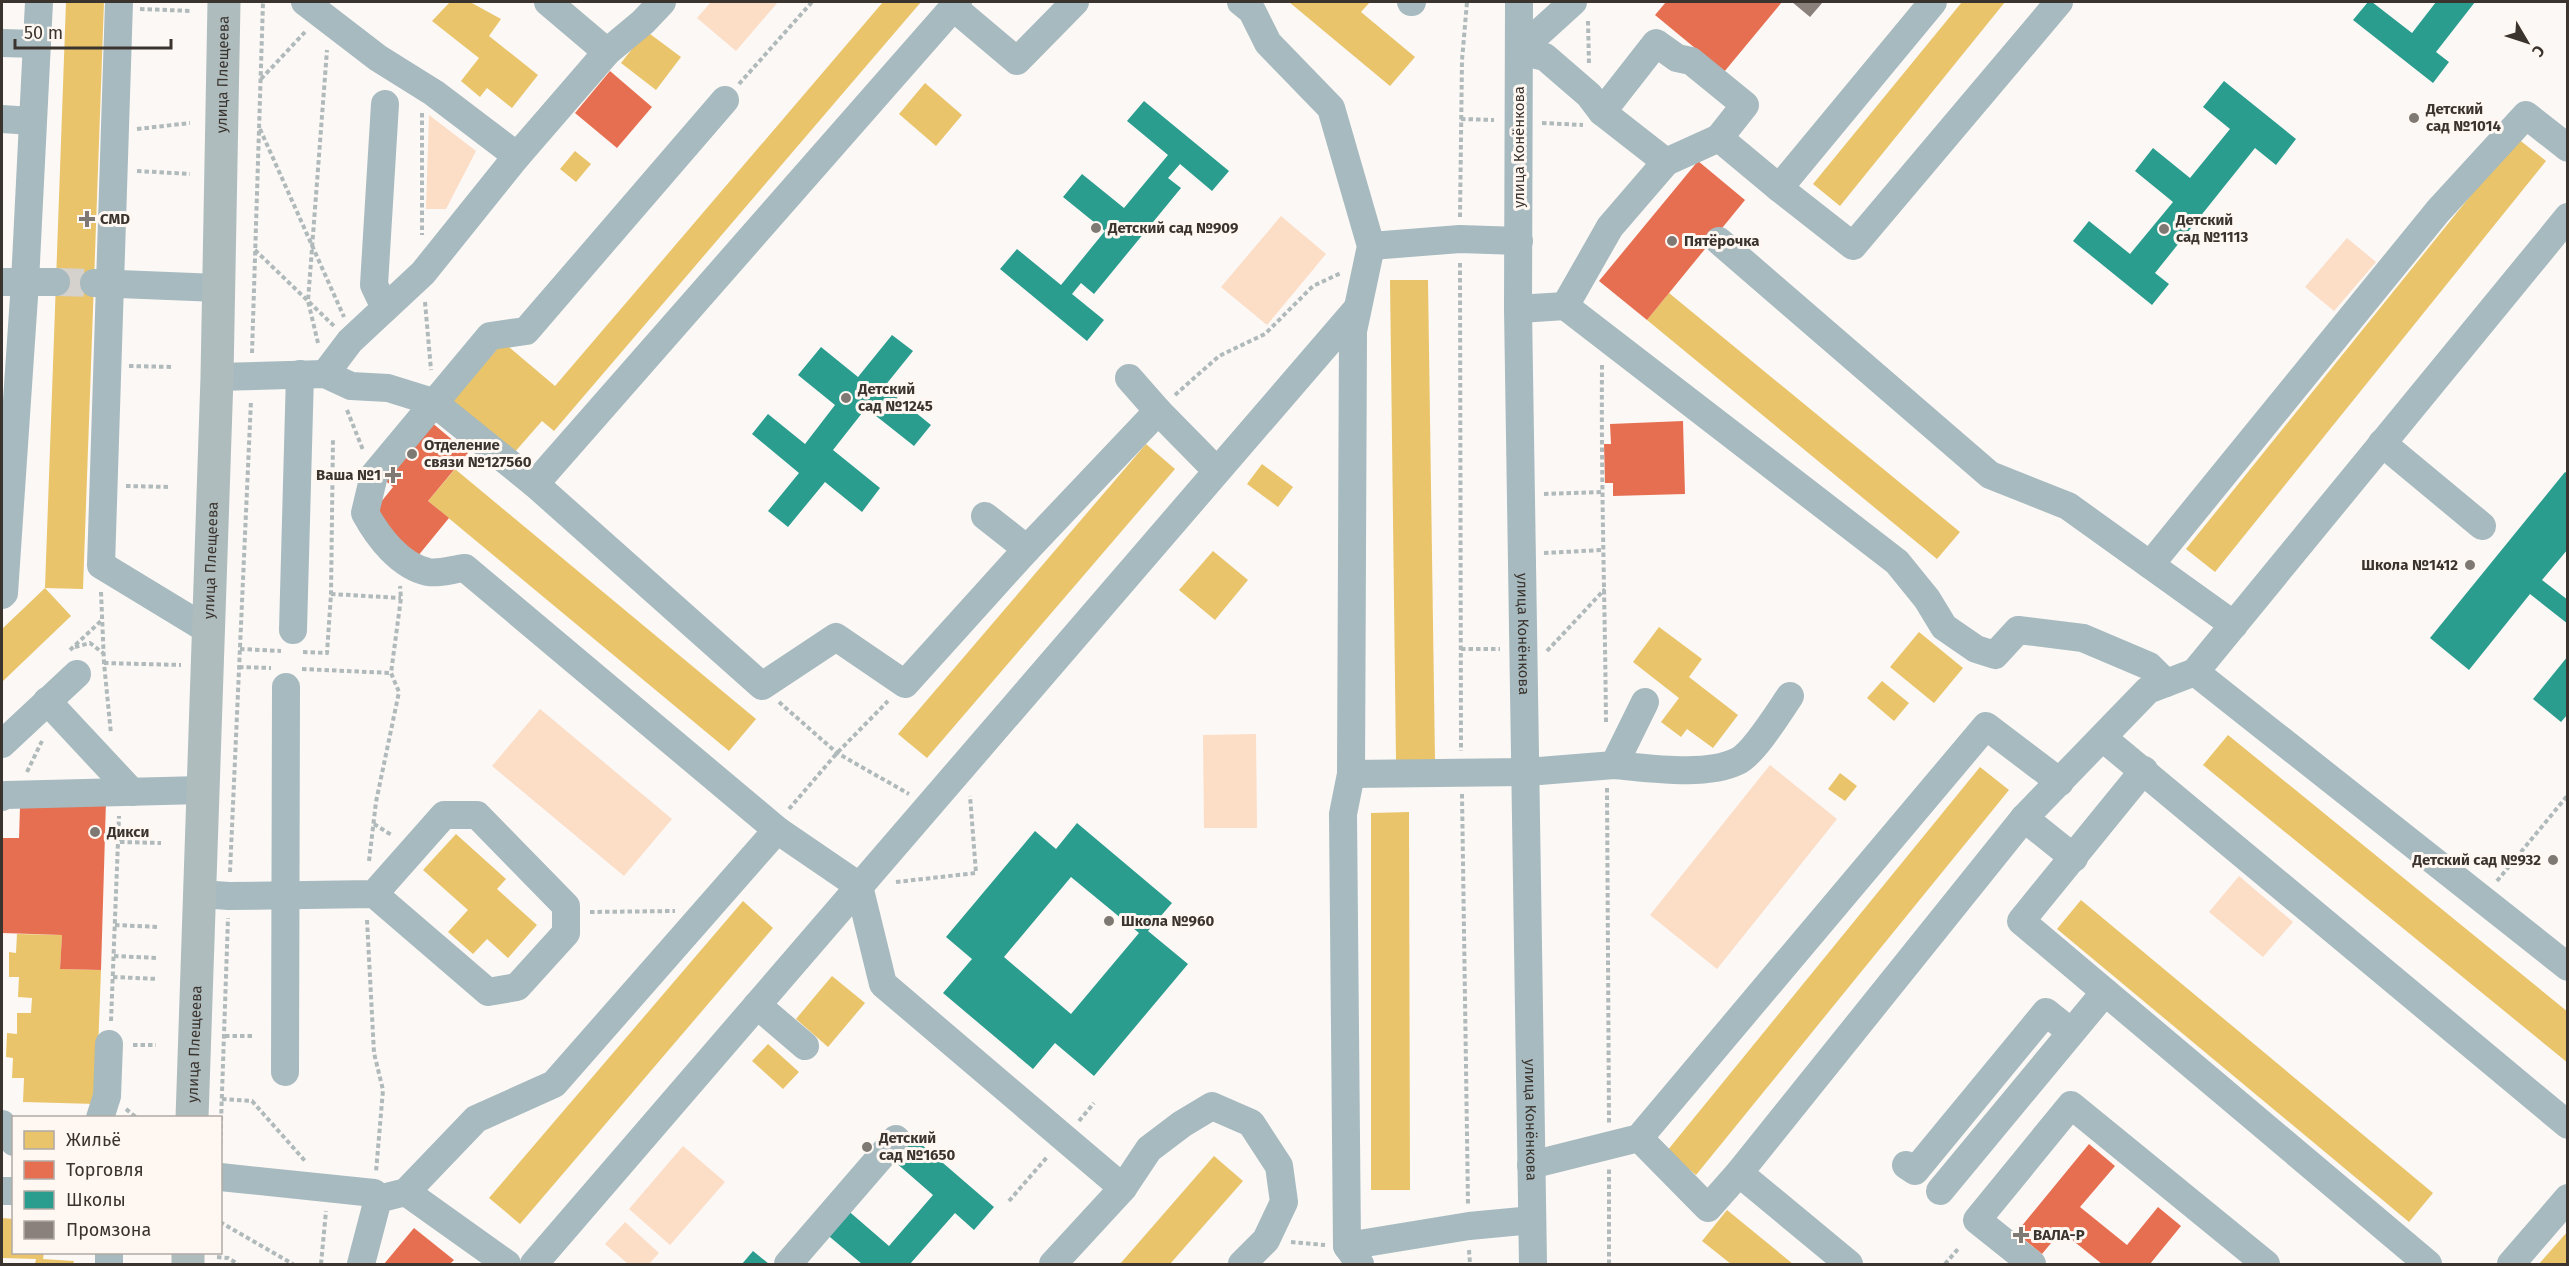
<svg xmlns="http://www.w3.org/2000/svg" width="2569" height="1266" font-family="'Fira Sans',sans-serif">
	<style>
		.green { fill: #fcddc6 }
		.homes { fill: #e9c46a }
		.shops { fill: #e76f51 }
		.schools { fill: #2a9d8f; fill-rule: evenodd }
		.industry { fill: #8a817c }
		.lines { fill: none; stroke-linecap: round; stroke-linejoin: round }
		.minor-tunnel { stroke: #d5d1cd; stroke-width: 28; stroke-dasharray: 28 14; stroke-linecap: butt }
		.path { stroke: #b0babb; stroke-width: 4; stroke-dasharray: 4.5 3; stroke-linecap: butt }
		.minor { stroke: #a6babf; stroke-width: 28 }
		.major { stroke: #aebcbe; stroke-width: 33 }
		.poi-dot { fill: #7f7974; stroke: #fff7f2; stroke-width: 2 }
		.labels { text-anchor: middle; stroke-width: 6; stroke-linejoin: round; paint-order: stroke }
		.street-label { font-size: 15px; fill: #3b342e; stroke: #fff7f2 }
		.poi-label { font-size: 15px; font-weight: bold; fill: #3b342e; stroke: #fff7f2; text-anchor: start }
	</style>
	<rect width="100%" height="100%" fill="#fcf8f5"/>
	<g class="green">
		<polygon points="711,2 778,2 736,51 697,18"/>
		<polygon points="429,115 476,151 446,209 426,209"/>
		<polygon points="1281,216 1326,254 1267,325 1221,287"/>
		<polygon points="2347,238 2376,262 2334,311 2305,287"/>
		<polygon points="540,709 672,819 624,876 492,766"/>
		<polygon points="1256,734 1257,828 1204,828 1203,735"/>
		<polygon points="1770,765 1837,819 1717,969 1650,915"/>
		<polygon points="2239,876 2293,922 2263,957 2209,912"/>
		<polygon points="683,1146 725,1182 670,1245 629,1209"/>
		<polygon points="625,1222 659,1253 649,1264 628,1264 605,1244"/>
	</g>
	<g class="homes">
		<polygon points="66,2 104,2 83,589 45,588 71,616 2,682 2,629 45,588"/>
		<polygon points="450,2 470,2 501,19 489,36 538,75 512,108 487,88 480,97 461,81 479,58 432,21"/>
		<polygon points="883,2 921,2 554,431 542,421 513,454 452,402 503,342 555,386"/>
		<polygon points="1289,2 1370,2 1361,12 1415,57 1390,86"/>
		<polygon points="1962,2 2005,2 1840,206 1813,184"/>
		<polygon points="646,31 681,57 656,90 621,63"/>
		<polygon points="925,83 962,115 936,146 899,114"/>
		<polygon points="2517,138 2546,161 2215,572 2186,549"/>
		<polygon points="575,151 591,164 576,182 560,169"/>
		<polygon points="1390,280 1428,280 1435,760 1396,760"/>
		<polygon points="1669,293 1960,532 1937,559 1647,320"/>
		<polygon points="1146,444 1175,469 927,758 898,734"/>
		<polygon points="1262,464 1293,487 1278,507 1247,484"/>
		<polygon points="455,469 756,719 729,751 428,501"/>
		<polygon points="1213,551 1248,580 1215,620 1179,590"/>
		<polygon points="1659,627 1702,659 1689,677 1738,715 1713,748 1687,729 1681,737 1661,722 1679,698 1633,662"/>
		<polygon points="1919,632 1963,668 1934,703 1890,667"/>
		<polygon points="1882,681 1909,703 1894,721 1867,698"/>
		<polygon points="2228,735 2568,1012 2568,1063 2203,765"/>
		<polygon points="1980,767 2009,790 1696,1175 1667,1151"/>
		<polygon points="1840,773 1857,786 1845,801 1828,789"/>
		<polygon points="1409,812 1410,1190 1371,1190 1371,813"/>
		<polygon points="456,834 506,879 497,889 537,925 508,958 487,939 473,954 448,932 468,910 423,870"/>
		<polygon points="2081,900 2433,1193 2409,1222 2057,929"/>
		<polygon points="743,901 773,928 520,1224 489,1198"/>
		<polygon points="17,934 62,935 60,969 101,970 96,1104 23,1102 24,1078 12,1078 13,1058 6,1057 7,1033 17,1034 17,1013 31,1013 32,998 18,997 19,977 9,977 9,952 16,953"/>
		<polygon points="832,976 865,1003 828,1047 796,1019"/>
		<polygon points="768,1044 799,1072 783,1089 752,1061"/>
		<polygon points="1214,1156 1243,1181 1170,1264 1120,1264"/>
		<polygon points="1727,1210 1793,1264 1731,1264 1702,1241"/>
		<polygon points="2,1218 14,1219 14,1252 44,1252 43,1259 74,1261 73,1264 35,1264 36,1259 2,1258"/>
		<polygon points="2568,1231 2568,1264 2539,1264"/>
	</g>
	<g class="shops">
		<polygon points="1666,2 1782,2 1724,72 1655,15"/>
		<polygon points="610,71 652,107 617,148 575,113"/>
		<polygon points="1698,161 1745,200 1647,320 1599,281"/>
		<polygon points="424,416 468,453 428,501 449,518 413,562 365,522 393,487 376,473"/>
		<polygon points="1683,421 1685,494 1613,496 1613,483 1605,483 1604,444 1611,444 1610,424"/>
		<polygon points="106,801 101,970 60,969 62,935 2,933 2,838 19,838 20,807"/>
		<polygon points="2089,1144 2115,1166 2080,1207 2127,1245 2158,1207 2181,1226 2150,1264 2102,1264 2061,1231 2042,1254 2016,1233"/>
		<polygon points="414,1228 454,1260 450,1264 384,1264"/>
	</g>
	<g class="schools">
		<polygon points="2368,2 2372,2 2412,33 2436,2 2475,2 2436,52 2449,62 2433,83 2353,20"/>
		<polygon points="2224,81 2296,139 2276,165 2255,148 2155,273 2169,284 2152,305 2073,241 2089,221 2130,254 2173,202 2135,171 2153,148 2190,178 2230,129 2203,107"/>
		<polygon points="1144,101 1229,171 1212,191 1180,164 1168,178 1181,188 1094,294 1081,283 1072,294 1104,320 1087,341 1000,269 1017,249 1061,285 1105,231 1063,197 1082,174 1124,208 1168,155 1127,121"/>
		<polygon points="892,335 913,351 884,387 931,425 914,446 866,408 833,450 880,488 862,512 825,482 788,527 768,511 799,473 752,434 768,414 805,444 835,405 798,375 821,347 858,377"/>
		<polygon points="2565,472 2568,474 2568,549 2542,580 2568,600 2568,624 2530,594 2469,670 2430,638"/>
		<polygon points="2568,656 2568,714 2561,722 2533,699"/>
		<path d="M1077,823L1172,903L1148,931L1188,964L1094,1076L1055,1043L1033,1069L943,993L972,959L946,937L1035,831L1056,849ZM1071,877L1139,933L1071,1014L1004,957Z"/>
		<polygon points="907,1132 994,1207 974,1230 955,1213 910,1264 862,1264 824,1232 845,1208 889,1246 933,1195 887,1155"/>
		<polygon points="753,1251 769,1264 742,1264"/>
	</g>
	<polygon class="industry" points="1792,2 1823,2 1810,17"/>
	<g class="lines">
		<polyline class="minor-tunnel" points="56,282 94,283"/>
		<g class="path">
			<polyline points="140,9 192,11"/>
			<polyline points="1588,21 1589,64"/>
			<polyline points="261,79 305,32"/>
			<polyline points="739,84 812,2"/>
			<polyline points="422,113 422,235"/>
			<polyline points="1461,119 1494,120"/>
			<polyline points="1542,123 1583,125"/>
			<polyline points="137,129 190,123"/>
			<polyline points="260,129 344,317"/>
			<polyline points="137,171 190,174"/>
			<polyline points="1460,217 1462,60 1467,2"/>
			<polyline points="255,250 334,326"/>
			<polyline points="1460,263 1461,751"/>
			<polyline points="425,302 431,370"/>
			<polyline points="318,343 308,301 327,50"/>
			<polyline points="252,353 263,2"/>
			<path d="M1602,365C1601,485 1605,604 1606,724"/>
			<polyline points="129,366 173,367"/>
			<polyline points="1175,395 1219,356 1265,334 1313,286 1341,273"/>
			<polyline points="347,410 363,450"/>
			<polyline points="126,486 170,487"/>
			<polyline points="1544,494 1601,492"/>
			<polyline points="1544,553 1603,550"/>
			<polyline points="101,592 104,663 111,734"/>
			<polyline points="331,594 401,598"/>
			<polyline points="75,647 90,643 103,653"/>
			<polyline points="240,649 281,651"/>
			<polyline points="1461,649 1500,649"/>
			<polyline points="70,650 102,620"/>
			<polyline points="1547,651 1605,589"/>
			<polyline points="303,652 327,653 331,594 333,438"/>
			<polyline points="104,663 181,665"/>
			<polyline points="239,667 271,668"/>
			<polyline points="302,669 391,673"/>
			<polyline points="779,702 837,753 909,794"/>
			<polyline points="27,772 42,741"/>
			<polyline points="1607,788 1609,1123"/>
			<polyline points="1462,794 1468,1204"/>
			<polyline points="789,809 837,753 888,701"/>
			<polyline points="374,824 393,836"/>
			<polyline points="120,842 161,843"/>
			<polyline points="369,861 376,802 399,692 391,673 401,598 400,586"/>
			<polyline points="230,872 251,400"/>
			<polyline points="2497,881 2568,795"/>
			<polyline points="896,882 976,873 970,796"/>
			<polyline points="590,912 675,911"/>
			<polyline points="367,920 374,1053 383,1090 376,1172"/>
			<polyline points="115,925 159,927"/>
			<polyline points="114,956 158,958"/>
			<polyline points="113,977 158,979"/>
			<polyline points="111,1021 119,816"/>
			<polyline points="225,1036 254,1036"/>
			<polyline points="133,1045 156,1045"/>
			<polyline points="222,1099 252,1101 305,1161"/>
			<polyline points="126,1109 137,1118"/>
			<polyline points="1079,1121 1094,1103"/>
			<polyline points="220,1151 228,918"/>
			<polyline points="1009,1201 1048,1156"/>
			<polyline points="220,1222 293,1264"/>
			<polyline points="1291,1242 1325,1245"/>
			<polyline points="1469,1250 1470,1264"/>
			<polyline points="217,1257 228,1258 238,1264"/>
			<polyline points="321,1264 326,1211"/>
			<polyline points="1609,1264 1609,1169"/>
			<polyline points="1945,1264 1958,1249"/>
		</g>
		<g class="minor">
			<polyline points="119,2 101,565 208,630"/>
			<polyline points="305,2 378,58 434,93 517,156"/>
			<polyline points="548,2 607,52"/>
			<polyline points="1241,2 1252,11 1268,43 1331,108 1371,246 1353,331 1351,774 1343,814 1347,1246 1360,1264"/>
			<polyline points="1411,2 1412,2"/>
			<path id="s1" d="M1519,2L1518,309L1533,1264"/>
			<polyline points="1573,2 1519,51 1545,57 1589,95 1602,112 1666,162"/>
			<polyline points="1933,2 1779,188 1853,246 2059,2"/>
			<polyline points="953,7 1017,61 1075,2"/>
			<polyline points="2,43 37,44"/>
			<path d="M725,100L526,331L490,336L374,475L365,513C378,537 400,566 428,572C439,574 454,569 465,568L777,830L859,886L883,984L1123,1188"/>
			<polyline points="385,104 374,285 385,308"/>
			<polyline points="1602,112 1656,43 1677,58 1691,61 1745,105 1719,138"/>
			<polyline points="2,119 32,121"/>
			<polyline points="1719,241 1990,475 2068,506 2234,625"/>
			<polyline points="1371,246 1460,239 1519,241"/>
			<polyline points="2,282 25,282 39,2"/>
			<polyline points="94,283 218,288"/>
			<polyline points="1565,306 1897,562 1927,599 1944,627 1976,649 1995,655 2018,630 2083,638 2149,666 2166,683"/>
			<polyline points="1518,309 1565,306 1610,227 1666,162 1719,138 1779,188"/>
			<polyline points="325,374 350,341 423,273 517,156 607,52 643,22 662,2"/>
			<polyline points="217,377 325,374 351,386 388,388 433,402 535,484 762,686 836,637 905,684 1027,549 1158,411 1216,470"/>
			<polyline points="1129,378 1158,411"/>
			<polyline points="2382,443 2482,526"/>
			<polyline points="535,484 958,2"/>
			<polyline points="985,516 1027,549"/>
			<polyline points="2150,565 2438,211 2526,115 2568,148"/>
			<polyline points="2,595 4,593 25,282 56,282"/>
			<polyline points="293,630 300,374"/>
			<polyline points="2195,672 2568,967"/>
			<polyline points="47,701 132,792"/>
			<polyline points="2103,738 2568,1125"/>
			<polyline points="2,744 77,674"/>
			<path d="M1614,765C1649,768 1706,777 1738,761C1754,753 1779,712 1790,696"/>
			<polyline points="2144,770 2021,921 2428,1264"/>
			<polyline points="1351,774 1527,772 1614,765 1645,702"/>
			<polyline points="2,797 6,795 202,790"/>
			<polyline points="2024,818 2074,858"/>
			<polyline points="200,894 229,896 374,894 488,992 517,987 566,933 566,906 477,815 444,815 374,894"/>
			<polyline points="757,1005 805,1046"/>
			<polyline points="285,1072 286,687"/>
			<polyline points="100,1118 107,1096 109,1044"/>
			<polyline points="2,1124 14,1142"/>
			<polyline points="1639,1138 1708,1208 1739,1173"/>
			<polyline points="1531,1165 1639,1138 1986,726 2060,782"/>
			<polyline points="1906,1165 1915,1171 2046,1012 2071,1032"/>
			<polyline points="220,1177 374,1193 378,1199 406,1192 476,1119 554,1084 777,830"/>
			<polyline points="2,1191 14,1191"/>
			<polyline points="1940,1191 2105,992"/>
			<polyline points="406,1192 507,1264"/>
			<polyline points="1347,1246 1469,1226 1532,1220"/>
			<polyline points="109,1264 109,1252"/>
			<polyline points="361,1264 378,1199"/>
			<polyline points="534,1264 1357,309"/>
			<polyline points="788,1264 896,1139"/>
			<polyline points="1053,1264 1123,1188 1149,1149 1182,1124 1212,1106 1251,1123 1279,1166 1284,1202 1266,1240 1242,1264"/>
			<polyline points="1849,1264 1739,1173 2024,818 2148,690 2195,672 2568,217"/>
			<polyline points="2032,1264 1977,1220 2071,1105 2266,1264"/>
			<polyline points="2511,1264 2568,1198"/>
		</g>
		<g class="major">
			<path id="s2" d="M192,1118L217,377L224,2"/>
			<polyline points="188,1264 188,1252"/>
		</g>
	</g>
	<g class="poi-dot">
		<circle cx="2414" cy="118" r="6"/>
		<path d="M84 210h6v6h6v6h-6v6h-6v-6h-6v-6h6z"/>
		<circle cx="1096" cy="228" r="6"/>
		<circle cx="2164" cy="229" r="6"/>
		<circle cx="1672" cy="241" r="6"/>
		<circle cx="846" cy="398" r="6"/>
		<circle cx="412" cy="454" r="6"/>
		<path d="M390 466h6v6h6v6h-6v6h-6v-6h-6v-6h6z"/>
		<circle cx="2470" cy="565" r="6"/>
		<circle cx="95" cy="832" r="6"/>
		<circle cx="2553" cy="860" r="6"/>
		<circle cx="1109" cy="921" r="6"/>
		<circle cx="867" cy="1147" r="6"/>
		<path d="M2018 1226h6v6h6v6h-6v6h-6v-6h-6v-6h6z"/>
	</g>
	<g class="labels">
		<g class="street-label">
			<text dy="5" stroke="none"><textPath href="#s2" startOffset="1044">улица Плещеева</textPath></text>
			<text transform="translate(1519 147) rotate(-90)" y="5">улица Конёнкова</text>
			<text dy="5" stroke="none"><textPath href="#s2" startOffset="558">улица Плещеева</textPath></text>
			<text dy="5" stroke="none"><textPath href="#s1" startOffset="632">улица Конёнкова</textPath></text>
			<text dy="5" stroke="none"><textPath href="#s2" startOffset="74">улица Плещеева</textPath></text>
			<text dy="5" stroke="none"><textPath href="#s1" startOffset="1118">улица Конёнкова</textPath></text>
		</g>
		<g class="poi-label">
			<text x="2426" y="114">Детский<tspan x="2426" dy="17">сад №1014</tspan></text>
			<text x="100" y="224">CMD</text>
			<text x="2176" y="225">Детский<tspan x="2176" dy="17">сад №1113</tspan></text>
			<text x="1108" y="233">Детский сад №909</text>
			<text x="1684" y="246">Пятёрочка</text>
			<text x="858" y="394">Детский<tspan x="858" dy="17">сад №1245</tspan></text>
			<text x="424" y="450">Отделение<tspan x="424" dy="17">связи №127560</tspan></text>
			<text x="381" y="480" text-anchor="end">Ваша №1</text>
			<text x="2458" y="570" text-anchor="end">Школа №1412</text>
			<text x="107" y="837">Дикси</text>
			<text x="2541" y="865" text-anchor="end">Детский сад №932</text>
			<text x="1121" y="926">Школа №960</text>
			<text x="879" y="1143">Детский<tspan x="879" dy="17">сад №1650</tspan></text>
			<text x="2033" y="1240">ВАЛА-Р</text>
		</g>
	</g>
	<rect width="2569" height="1266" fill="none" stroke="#3b342e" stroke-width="6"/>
	<rect x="12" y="1116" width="210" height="138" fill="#fff7f2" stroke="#b1a9a4" stroke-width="1.5"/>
	<rect x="24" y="1131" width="30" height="18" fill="#e9c46a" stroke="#b1a9a4" stroke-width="1.5"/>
	<text x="66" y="1146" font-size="18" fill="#3b342e">Жильё</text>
	<rect x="24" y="1161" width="30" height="18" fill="#e76f51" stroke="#b1a9a4" stroke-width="1.5"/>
	<text x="66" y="1176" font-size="18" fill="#3b342e">Торговля</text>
	<rect x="24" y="1191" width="30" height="18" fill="#2a9d8f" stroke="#b1a9a4" stroke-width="1.5"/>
	<text x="66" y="1206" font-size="18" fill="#3b342e">Школы</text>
	<rect x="24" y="1221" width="30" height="18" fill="#8a817c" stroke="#b1a9a4" stroke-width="1.5"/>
	<text x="66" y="1236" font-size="18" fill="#3b342e">Промзона</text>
	<g transform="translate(2527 42) rotate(129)" stroke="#fff7f2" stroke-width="4.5" paint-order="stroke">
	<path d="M0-4.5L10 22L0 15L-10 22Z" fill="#3b342e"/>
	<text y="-9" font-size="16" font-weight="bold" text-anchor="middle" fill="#3b342e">С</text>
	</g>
	<path d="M15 39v9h156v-9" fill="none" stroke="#3b342e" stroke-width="3"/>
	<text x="24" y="39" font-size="18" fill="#3b342e" stroke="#fff7f2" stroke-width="4.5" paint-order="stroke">50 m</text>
</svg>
